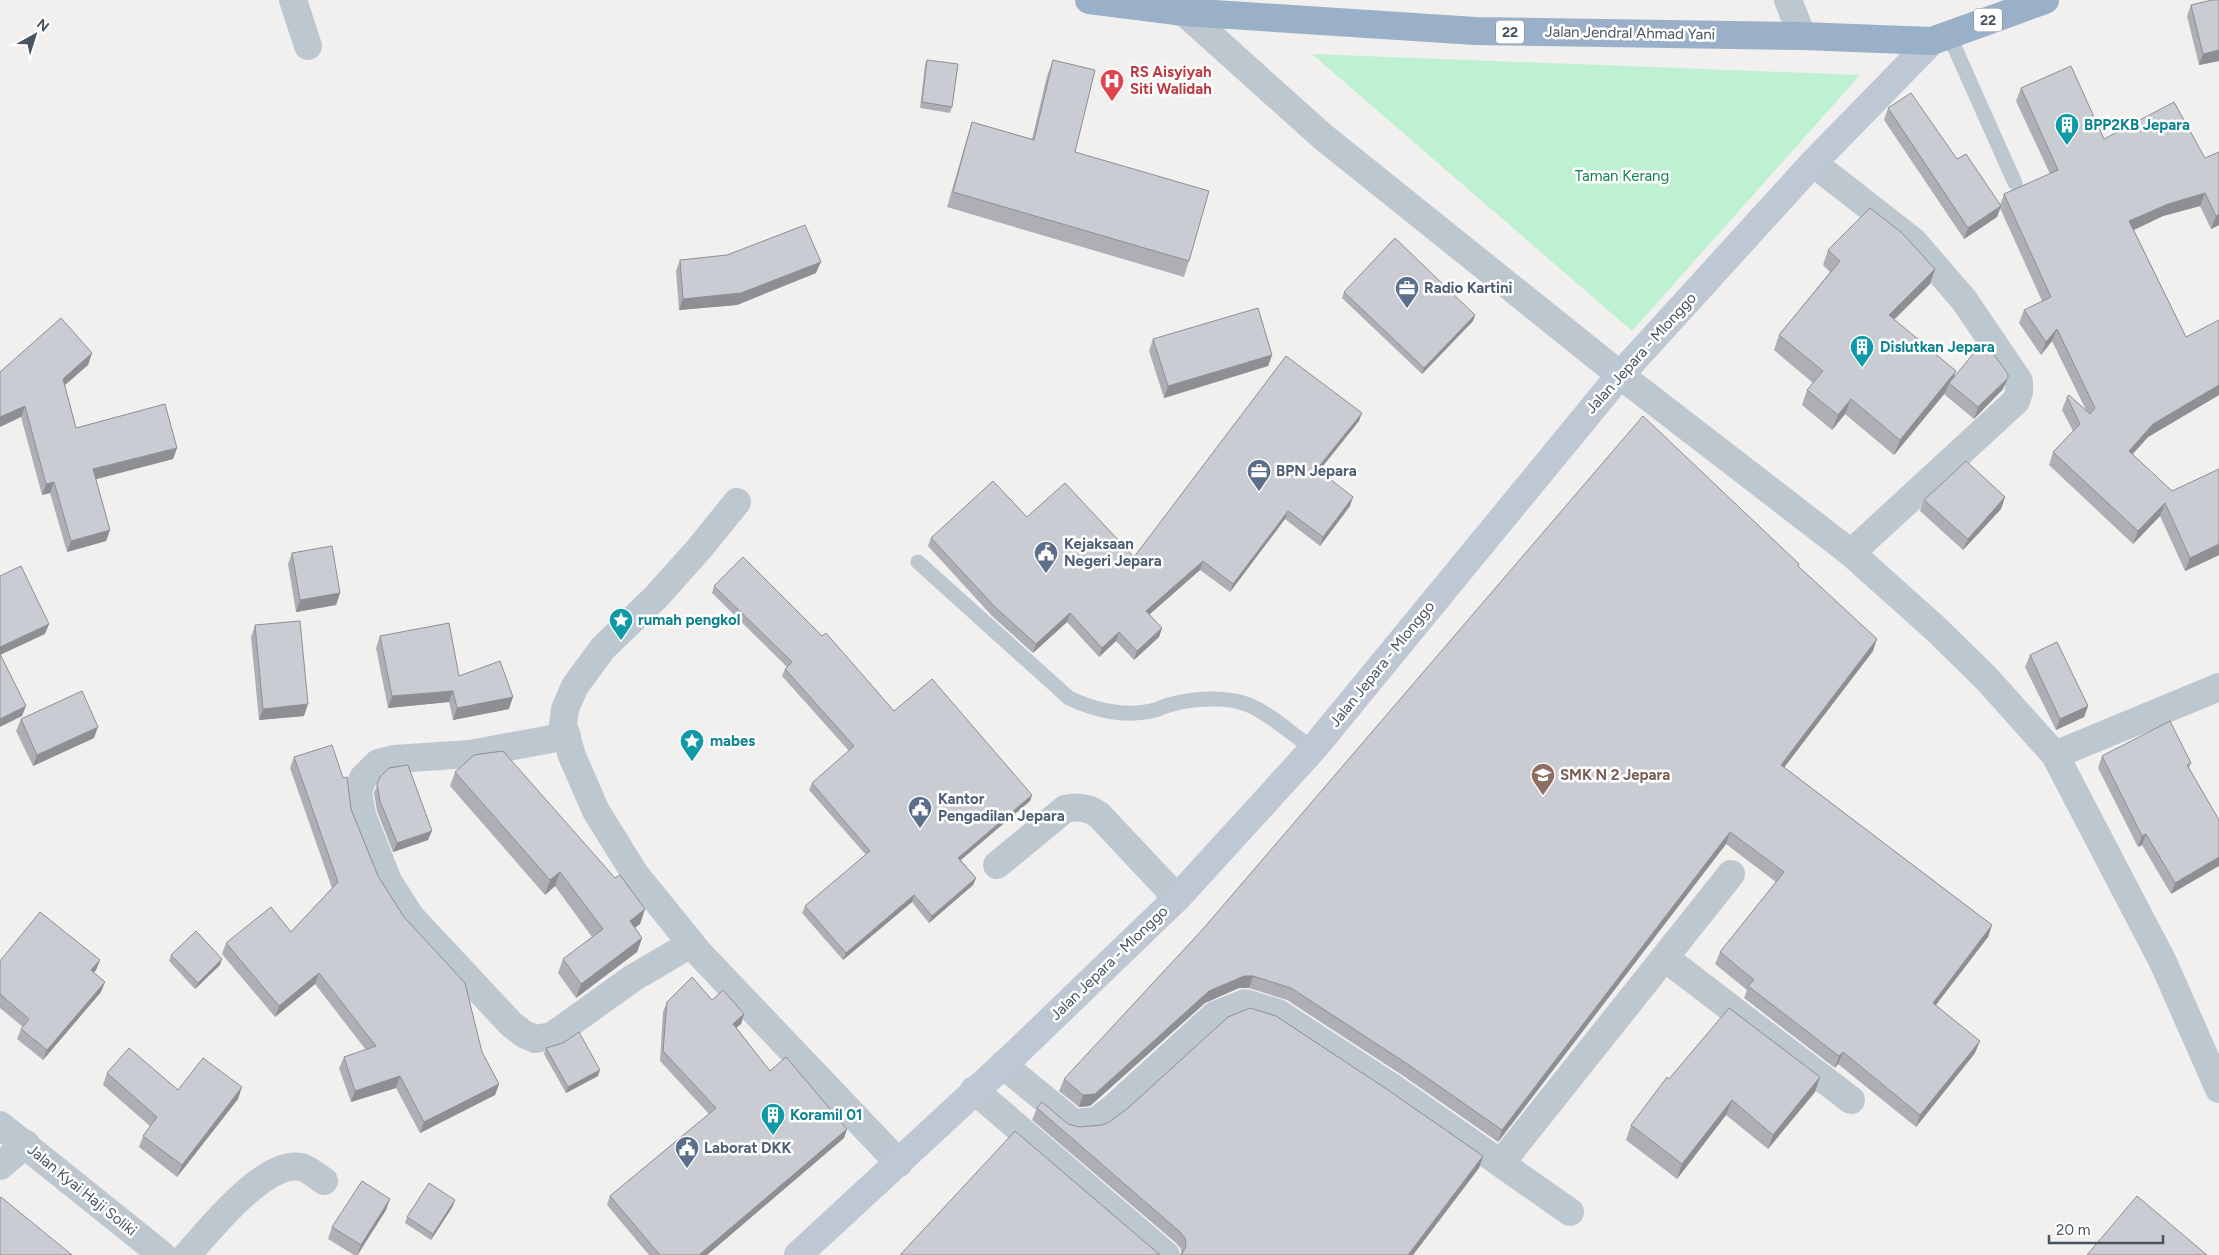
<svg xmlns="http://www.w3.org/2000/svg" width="2219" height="1255" font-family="Figtree,sans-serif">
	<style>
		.green { fill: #bdf1d1 }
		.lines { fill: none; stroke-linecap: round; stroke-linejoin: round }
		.service { stroke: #bdc7cf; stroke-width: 15 }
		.minor { stroke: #bdc7cf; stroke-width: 28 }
		.tertiary { stroke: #bdc7cf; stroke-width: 28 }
		.secondary { stroke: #bdc8d4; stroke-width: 28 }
		.trunk { stroke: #9ab0c8; stroke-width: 28 }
		.wall { fill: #adafb5 }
		.shaded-wall { fill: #8d8f93 }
		.building { fill: #c9ccd2; stroke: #8d8f93 }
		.labels { text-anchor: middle; stroke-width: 5; stroke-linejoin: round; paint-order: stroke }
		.shield { fill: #fff; stroke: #7e878e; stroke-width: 1 }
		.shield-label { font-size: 14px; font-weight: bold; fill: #47535e }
		.street-label { font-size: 15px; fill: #47535e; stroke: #fff }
		.health-label { font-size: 15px; font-weight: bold; fill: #be3a42; stroke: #fff; text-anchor: start }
		.culture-label { font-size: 15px; font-weight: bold; fill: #0d838f; stroke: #fff; text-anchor: start }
		.park-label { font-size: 15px; fill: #14824c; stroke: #fff }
		.service-label { font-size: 15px; font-weight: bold; fill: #4e5e75; stroke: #fff; text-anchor: start }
		.education-label { font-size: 15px; font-weight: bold; fill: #785e54; stroke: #fff; text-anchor: start }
	</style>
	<rect width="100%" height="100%" fill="#f2efef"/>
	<polygon class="green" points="1312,54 1860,75 1632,331"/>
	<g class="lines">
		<g class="service">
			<polyline points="1949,35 2015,183"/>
			<path d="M918,562L1069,698C1094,710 1124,717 1151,711C1158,710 1163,706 1169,705C1193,698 1227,696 1249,705C1272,715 1293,735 1313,749"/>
		</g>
		<g class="minor">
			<polyline points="293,0 308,46"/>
			<polyline points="1788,0 1802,36"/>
			<polyline points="1813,163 1913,241 1964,300 2019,381 2019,392 2016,401 1851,553"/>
			<polyline points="737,502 699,549 655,598 603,648 575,686 565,709 563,724 572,756 596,811 635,874 699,953 899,1163"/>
			<polyline points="567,736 470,754 394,759 378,763 363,778 358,792 362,815 388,881 411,917 511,1024 524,1034 535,1039 552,1036 633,978 691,944"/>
			<polyline points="2055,755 2219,687"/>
			<path d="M997,865L1065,809C1078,806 1088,807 1099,815L1177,898"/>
			<polyline points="1665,958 1851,1100"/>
			<polyline points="1003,1065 1074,1123 1096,1121 1112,1109 1215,1015 1245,1003 1278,1013 1393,1088 1570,1212"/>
			<polyline points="974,1090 1166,1255"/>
			<polyline points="0,1125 162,1255"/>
			<polyline points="1501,1163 1731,874"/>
			<polyline points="0,1166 26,1144"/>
			<path d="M187,1255C208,1232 268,1155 304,1168C311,1171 318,1177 324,1181"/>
		</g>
		<polyline class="tertiary" points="1184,12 1322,136 1620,375 1851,553 1936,629 1986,678 2055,755 2163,962 2219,1089"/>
		<polyline class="secondary" points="798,1255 1013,1056 1177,898 1313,749 1620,375 1813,163 1932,41"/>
		<polyline class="trunk" points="1089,0 1184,12 1475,31 1802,36 1932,41 2045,0"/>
	</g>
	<g class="wall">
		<polygon points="2191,5 2219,61 2199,65 2187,16"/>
		<polygon points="927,60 952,107 950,113 920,108 925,65"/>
		<polygon points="1053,60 1075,152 1189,261 1184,277 947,207 967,138 972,122 1032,139 1047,76"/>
		<polygon points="2021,88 2104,139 2205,158 2219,152 2219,225 2211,229 2200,206 2163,216 2134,230 2186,337 2219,320 2219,395 2148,437 2133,454 2219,555 2185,571 2160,516 2133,544 2049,465 2053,452 2073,431 2062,410 2067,397 2086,410 2052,341 2041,355 2019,323 2024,310 2042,301 2000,208 1997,217 1964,239 1884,120 1888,108 1957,159 2000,205 2004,194 2050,174 2016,101"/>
		<polygon points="1828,250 1935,269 1930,284 1894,320 1954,377 2003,389 1974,419 1945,395 1945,393 1894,455 1845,414 1832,430 1802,405 1807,390 1813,383 1774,350 1779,335 1830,272 1823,265"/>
		<polygon points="680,260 816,273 737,305 679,310 676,271"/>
		<polygon points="1344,292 1475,315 1473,321 1422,374 1342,298"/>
		<polygon points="1153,339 1272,355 1268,366 1164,398 1149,351"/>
		<polygon points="92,353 88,365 65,385 76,428 177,448 173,459 96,479 110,530 106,541 67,552 50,493 42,495 21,417 0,372"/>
		<polygon points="1359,421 1319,471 1350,506 1320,546 1285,519 1230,592 1200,570 1149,615 1162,628 1159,637 1134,660 1116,641 1099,657 1067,622 1033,653 992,616 928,546 931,538 1027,517 1134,557"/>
		<polygon points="2005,497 2001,509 1963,550 1920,511 1924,500"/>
		<polygon points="292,553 340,593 336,605 296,612 288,564"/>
		<polygon points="1799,564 1798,566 1873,651 1784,767 1992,925 1988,937 1936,1005 1975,1053 1916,1127 1838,1064 1835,1068 1744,998 1747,990 1715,964 1720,952 1776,882 1726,844 1498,1142 1402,1075 1287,1000 1249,988 1239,988 1205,1003 1090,1106 1079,1107 1059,1091 1064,1079"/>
		<polygon points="714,586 894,711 1032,795 1030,801 961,860 976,878 973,885 929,923 912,902 843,960 802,913 805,906 866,855 809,790 812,783 849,751 782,676 785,669 787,667 712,593"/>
		<polygon points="255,625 304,716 259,720 251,637"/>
		<polygon points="380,636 459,676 509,709 453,720 449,702 388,708 376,648"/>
		<polygon points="2030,655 2088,706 2084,717 2056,730 2025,667"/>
		<polygon points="21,719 94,738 33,766 16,731"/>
		<polygon points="2102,756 2191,763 2189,768 2219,820 2171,894 2142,845 2138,847 2098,768"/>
		<polygon points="294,757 351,809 378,876 482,1052 499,1084 495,1095 420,1133 396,1088 351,1102 339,1068 344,1057 366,1050 315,984 275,1017 222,954 226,943 291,932 332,888 290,768"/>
		<polygon points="455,772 615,878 645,909 640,924 635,928 642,938 637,952 576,998 558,973 563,959 592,937 555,886 545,895 450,786"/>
		<polygon points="380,777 428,840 393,852 377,811 374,793"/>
		<polygon points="171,955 220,965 195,989 169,961"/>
		<polygon points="100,960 96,970 94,972 101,992 43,1060 17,1039 21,1029 23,1027 0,1008 0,961"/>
		<polygon points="712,1000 744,1014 741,1024 736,1027 770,1071 847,1129 844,1138 707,1255 649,1255 607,1205 610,1196 709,1114 660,1061 663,1012 667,1002"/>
		<polygon points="546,1048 598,1076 566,1093 544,1054"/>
		<polygon points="107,1073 178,1090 238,1099 177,1177 139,1147 143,1136 150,1126 103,1085"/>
		<polygon points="1669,1079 1815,1092 1768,1149 1726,1115 1677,1179 1626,1140 1631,1125"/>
		<polygon points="1037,1108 1068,1124 1079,1127 1483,1156 1479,1168 1413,1255 1180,1255 1181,1254 1181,1249 1176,1243 1032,1120"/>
		<polygon points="453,1206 431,1240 405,1223 407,1217"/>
		<polygon points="386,1210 358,1255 354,1255 328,1239 332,1227"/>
	</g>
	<g class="shaded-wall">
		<polygon points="2219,50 2219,61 2199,65 2203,54"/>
		<polygon points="2205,193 2200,206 2163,216 2125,234 2129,221 2168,204"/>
		<polygon points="2001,206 1997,217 1964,239 1968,228"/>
		<polygon points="2219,214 2219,225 2211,229 2216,216"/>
		<polygon points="821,262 816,273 737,305 679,310 683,299"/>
		<polygon points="1935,269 1930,284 1883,330 1889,315"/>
		<polygon points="1475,315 1473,321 1422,374 1424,368"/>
		<polygon points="2057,329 2052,341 2041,355 2046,342"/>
		<polygon points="92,353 88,365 59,390 63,379"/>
		<polygon points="1272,355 1268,366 1164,398 1168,386"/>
		<polygon points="1956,371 1951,385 1949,383 1945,393 1894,455 1900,440"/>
		<polygon points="2008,378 2003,389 1974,419 1978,407"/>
		<polygon points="2219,385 2219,395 2148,437 2124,463 2129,451 2153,424"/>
		<polygon points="1851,399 1845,414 1832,430 1838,415"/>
		<polygon points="25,406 21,417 0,427 0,417"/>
		<polygon points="1362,413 1359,421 1313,478 1317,469"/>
		<polygon points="177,448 173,459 89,481 93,469"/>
		<polygon points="54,482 50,493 42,495 46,484"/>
		<polygon points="1353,497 1350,506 1320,546 1323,537"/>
		<polygon points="2005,497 2001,509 1963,550 1968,539"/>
		<polygon points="2165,503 2160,516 2133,544 2138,531"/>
		<polygon points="1288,511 1285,519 1230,592 1233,584"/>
		<polygon points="110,530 106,541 67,552 71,541"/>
		<polygon points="2219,544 2219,555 2185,571 2190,558"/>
		<polygon points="1203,561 1200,570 1143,620 1146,611"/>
		<polygon points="340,593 336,605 296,612 300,600"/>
		<polygon points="1070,613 1067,622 1033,653 1036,644"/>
		<polygon points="49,624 45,634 0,655 0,647"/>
		<polygon points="1162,628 1159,637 1134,660 1137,651"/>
		<polygon points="1119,632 1116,641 1099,657 1102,648"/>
		<polygon points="1877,639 1873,651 1777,777 1781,765"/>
		<polygon points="453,691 449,702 388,708 392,696"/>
		<polygon points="513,697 509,709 453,720 457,708"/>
		<polygon points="308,704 304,716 259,720 263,709"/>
		<polygon points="26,706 22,716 0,727 0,719"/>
		<polygon points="2088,706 2084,717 2056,730 2060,719"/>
		<polygon points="98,727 94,738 33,766 37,755"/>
		<polygon points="1032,795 1030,801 956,864 958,858"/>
		<polygon points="432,831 428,840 393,852 397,843"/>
		<polygon points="1730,832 1726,844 1498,1142 1502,1130"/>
		<polygon points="2146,834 2142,845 2138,847 2142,836"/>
		<polygon points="2219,857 2219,866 2171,894 2175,883"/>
		<polygon points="560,872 555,886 545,895 550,880"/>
		<polygon points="976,878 973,885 929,923 932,916"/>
		<polygon points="914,895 912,902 843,960 846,953"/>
		<polygon points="645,909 640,924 624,935 630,921"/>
		<polygon points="1992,925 1988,937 1928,1015 1933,1003"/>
		<polygon points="642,938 637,952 576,998 581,984"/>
		<polygon points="222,959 220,965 195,989 198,983"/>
		<polygon points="100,960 96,970 87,980 91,970"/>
		<polygon points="319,973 315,984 275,1017 279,1006"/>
		<polygon points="1244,976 1253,976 1249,988 1239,988 1205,1003 1090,1106 1079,1107 1083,1095 1209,991"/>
		<polygon points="105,982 101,992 43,1060 47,1050"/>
		<polygon points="744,1014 741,1024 730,1033 733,1024"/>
		<polygon points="1980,1041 1975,1053 1916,1127 1920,1115"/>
		<polygon points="1843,1052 1838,1064 1835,1068 1839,1056"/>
		<polygon points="600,1070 598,1076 566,1093 568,1087"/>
		<polygon points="400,1076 396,1088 351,1102 355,1091"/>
		<polygon points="1820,1077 1815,1092 1768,1149 1773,1135"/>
		<polygon points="499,1084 495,1095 420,1133 424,1122"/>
		<polygon points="242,1087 238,1099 177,1177 182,1165"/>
		<polygon points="1732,1100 1726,1115 1677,1179 1682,1164"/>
		<polygon points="847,1129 844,1138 707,1255 699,1255"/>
		<polygon points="1483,1156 1479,1168 1413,1255 1408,1255"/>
		<polygon points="390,1199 386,1210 357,1255 361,1245"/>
		<polygon points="455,1200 453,1206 431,1240 433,1234"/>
	</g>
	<g class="building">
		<polygon points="2212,0 2219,0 2219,50 2203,54 2191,5"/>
		<polygon points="927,60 958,64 952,107 922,102"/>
		<polygon points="1053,60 1095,70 1075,152 1209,191 1189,261 953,192 972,122 1034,140"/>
		<polygon points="2071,66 2104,139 2174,102 2205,158 2219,152 2219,214 2216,216 2205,193 2168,204 2129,221 2186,337 2219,320 2219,385 2153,424 2129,451 2172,491 2219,469 2219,544 2190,558 2165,503 2138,531 2053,452 2080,424 2067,397 2069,395 2090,414 2095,408 2057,329 2046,342 2024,310 2051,297 2004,194 2058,170 2021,88"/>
		<polygon points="1911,93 1957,159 1966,154 2001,206 1968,228 1888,108"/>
		<polygon points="1870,208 1901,232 1935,269 1889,315 1956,371 1900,440 1851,399 1838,415 1807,390 1823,371 1779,335 1840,261 1828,250"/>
		<polygon points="805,225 821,262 741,293 683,299 680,260 727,255"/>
		<polygon points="1395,238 1475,315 1424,368 1344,292"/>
		<polygon points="1258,308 1272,355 1168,386 1153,339"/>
		<polygon points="61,318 92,353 63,379 76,428 165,404 177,448 93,469 110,530 71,541 54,482 46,484 25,406 0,417 0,372"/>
		<polygon points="1984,341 2008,374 2008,378 1978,407 1949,383"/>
		<polygon points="1286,356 1362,413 1317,469 1353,497 1323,537 1288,511 1233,584 1203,561 1146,611 1162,628 1137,651 1119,632 1102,648 1070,613 1036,644 996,608 931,538 993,481 1027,517 1065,483 1134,557"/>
		<polygon points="1643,416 1799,564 1798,566 1877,639 1781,765 1992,925 1933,1003 1980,1041 1920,1115 1843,1052 1839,1056 1748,986 1754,980 1720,952 1784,872 1730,832 1502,1130 1406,1063 1291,988 1253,976 1244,976 1209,991 1095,1094 1083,1095 1064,1079 1203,929"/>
		<polygon points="1966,461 2005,497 1968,539 1924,500"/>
		<polygon points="332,546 340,593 300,600 292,553"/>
		<polygon points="743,557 822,636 826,633 894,711 932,679 1032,795 958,858 976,878 932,916 914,895 846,953 805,906 870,851 812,783 854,746 785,669 792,662 714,586"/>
		<polygon points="21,566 49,624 0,647 0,576"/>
		<polygon points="300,621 308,704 263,709 255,625"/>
		<polygon points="449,623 459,676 500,661 513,697 457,708 453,691 392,696 380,636"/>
		<polygon points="2057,642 2088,706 2060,719 2030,655"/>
		<polygon points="0,654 26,706 0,719"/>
		<polygon points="82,691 98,727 37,755 21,719"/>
		<polygon points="2170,721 2191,763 2187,765 2219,820 2219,857 2175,883 2146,834 2142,836 2102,756"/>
		<polygon points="332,745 343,778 347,777 351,809 378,876 404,917 465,983 482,1052 499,1084 424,1122 400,1076 355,1091 344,1057 376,1046 319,973 279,1006 226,943 271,907 291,932 338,882 294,757"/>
		<polygon points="503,751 615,878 620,875 645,909 630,921 642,938 581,984 563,959 603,929 560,872 550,880 455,772 474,755"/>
		<polygon points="408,765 432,831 397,843 380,801 377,784 380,777 389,768"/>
		<polygon points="40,912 100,960 91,970 105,982 47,1050 21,1029 29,1019 0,994 0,961"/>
		<polygon points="196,931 222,959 198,983 171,955"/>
		<polygon points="692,977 712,1000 723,990 744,1014 733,1024 770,1071 786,1057 847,1129 699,1255 660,1255 610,1196 716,1108 663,1051 667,1002"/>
		<polygon points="1250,1008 1276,1016 1388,1090 1483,1156 1408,1255 1180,1255 1182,1254 1186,1246 1185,1238 1180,1232 1037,1108 1042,1102 1068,1124 1079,1127 1102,1125 1109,1122 1127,1109 1228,1017"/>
		<polygon points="1729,1008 1820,1077 1773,1135 1732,1100 1682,1164 1631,1125 1667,1077 1669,1079"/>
		<polygon points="579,1032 600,1070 568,1087 546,1048 563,1043"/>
		<polygon points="129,1048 178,1090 203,1058 242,1087 182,1165 143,1136 157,1117 107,1073"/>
		<polygon points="1015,1131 1160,1255 900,1255"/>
		<polygon points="362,1181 390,1199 361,1245 332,1227"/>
		<polygon points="429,1183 455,1200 433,1234 407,1217"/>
		<polygon points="2137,1196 2207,1255 2087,1255"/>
		<polygon points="1,1197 72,1255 0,1255 0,1198"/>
	</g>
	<defs>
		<symbol id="hospital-pin" viewBox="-11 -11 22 30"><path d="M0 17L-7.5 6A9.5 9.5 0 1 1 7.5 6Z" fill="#e0444e" stroke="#fff"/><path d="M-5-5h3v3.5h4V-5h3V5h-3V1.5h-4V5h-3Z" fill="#fff"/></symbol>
		<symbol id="building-pin" viewBox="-11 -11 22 30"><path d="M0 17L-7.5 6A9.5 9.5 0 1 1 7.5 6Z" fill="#0f9aa8" stroke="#fff"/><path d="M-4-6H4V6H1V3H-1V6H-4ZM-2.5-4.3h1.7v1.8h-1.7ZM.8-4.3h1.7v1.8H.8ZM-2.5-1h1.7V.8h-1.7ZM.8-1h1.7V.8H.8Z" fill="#fff"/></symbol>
		<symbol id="office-pin" viewBox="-11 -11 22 30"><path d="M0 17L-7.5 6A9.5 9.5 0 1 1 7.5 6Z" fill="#5c6f8a" stroke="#fff"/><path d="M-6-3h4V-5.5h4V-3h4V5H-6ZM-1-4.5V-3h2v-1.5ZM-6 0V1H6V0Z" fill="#fff"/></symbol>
		<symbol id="civic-pin" viewBox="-11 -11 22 30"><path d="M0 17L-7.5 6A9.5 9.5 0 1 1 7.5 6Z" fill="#5c6f8a" stroke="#fff"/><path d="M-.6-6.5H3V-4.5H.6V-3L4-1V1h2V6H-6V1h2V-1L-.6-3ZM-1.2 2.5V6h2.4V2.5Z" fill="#fff"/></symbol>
		<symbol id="sight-pin" viewBox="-11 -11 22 30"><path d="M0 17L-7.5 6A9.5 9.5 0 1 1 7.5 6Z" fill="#0f9aa8" stroke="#fff"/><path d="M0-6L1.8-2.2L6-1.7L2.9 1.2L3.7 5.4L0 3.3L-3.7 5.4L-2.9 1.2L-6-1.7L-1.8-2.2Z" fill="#fff"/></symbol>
		<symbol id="school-pin" viewBox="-11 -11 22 30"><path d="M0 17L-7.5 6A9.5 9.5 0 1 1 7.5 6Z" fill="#8d6e63" stroke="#fff"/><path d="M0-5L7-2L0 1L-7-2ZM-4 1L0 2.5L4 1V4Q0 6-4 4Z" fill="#fff"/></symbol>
	</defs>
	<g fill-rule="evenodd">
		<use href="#hospital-pin" x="1098" y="67" width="28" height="38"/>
		<use href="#building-pin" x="2053" y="111" width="28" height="38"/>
		<use href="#office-pin" x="1393" y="274" width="28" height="38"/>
		<use href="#building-pin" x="1848" y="333" width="28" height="38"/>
		<use href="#office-pin" x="1245" y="457" width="28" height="38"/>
		<use href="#civic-pin" x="1032" y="539" width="28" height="38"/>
		<use href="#sight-pin" x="607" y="606" width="28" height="38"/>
		<use href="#sight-pin" x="678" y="727" width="28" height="38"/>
		<use href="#school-pin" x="1529" y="761" width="28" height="38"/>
		<use href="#civic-pin" x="906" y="794" width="28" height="38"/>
		<use href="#building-pin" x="759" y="1101" width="28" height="38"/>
		<use href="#civic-pin" x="673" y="1134" width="28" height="38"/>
	</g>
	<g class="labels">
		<g class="shield">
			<rect x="1974" y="8.5" width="28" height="23" rx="4"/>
			<rect x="1496" y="20.5" width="28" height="23" rx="4"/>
		</g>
		<g class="shield-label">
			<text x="1988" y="25">22</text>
			<text x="1510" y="37">22</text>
		</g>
		<g class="street-label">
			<text transform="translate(1630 33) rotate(1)" y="5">Jalan Jendral Ahmad Yani</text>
			<text transform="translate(1641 353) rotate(-48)" y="5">Jalan Jepara - Mlonggo</text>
			<text transform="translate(1382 664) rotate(-51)" y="5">Jalan Jepara - Mlonggo</text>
			<text transform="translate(1109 963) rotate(-44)" y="5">Jalan Jepara - Mlonggo</text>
			<text transform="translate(82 1190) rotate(39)" y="5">Jalan Kyai Haji Soliki</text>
		</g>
		<g class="health-label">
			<text x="1130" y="77">RS Aisyiyah<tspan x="1130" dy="17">Siti Walidah</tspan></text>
		</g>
		<g class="culture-label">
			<text x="2084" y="130">BPP2KB Jepara</text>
			<text x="1880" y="352">Dislutkan Jepara</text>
			<text x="638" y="625">rumah pengkol</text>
			<text x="710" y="746">mabes</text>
			<text x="790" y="1120">Koramil 01</text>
		</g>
		<g class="park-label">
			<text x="1622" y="181">Taman Kerang</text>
		</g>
		<g class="service-label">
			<text x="1424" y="293">Radio Kartini</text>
			<text x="1276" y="476">BPN Jepara</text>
			<text x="1064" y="549">Kejaksaan<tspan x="1064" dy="17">Negeri Jepara</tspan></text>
			<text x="938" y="804">Kantor<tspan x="938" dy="17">Pengadilan Jepara</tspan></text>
			<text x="704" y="1153">Laborat DKK</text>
		</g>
		<g class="education-label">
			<text x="1560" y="780">SMK N 2 Jepara</text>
		</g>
	</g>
	<g transform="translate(35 35) rotate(39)" stroke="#ffffff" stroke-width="4" paint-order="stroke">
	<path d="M0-4L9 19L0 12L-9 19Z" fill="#47535e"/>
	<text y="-8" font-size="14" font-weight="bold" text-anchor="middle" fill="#47535e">N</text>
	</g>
	<path d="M2049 1235v8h114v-8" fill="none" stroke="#47535e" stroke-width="2.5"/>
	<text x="2056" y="1235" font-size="15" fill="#47535e" stroke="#ffffff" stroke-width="4" paint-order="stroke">20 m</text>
</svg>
